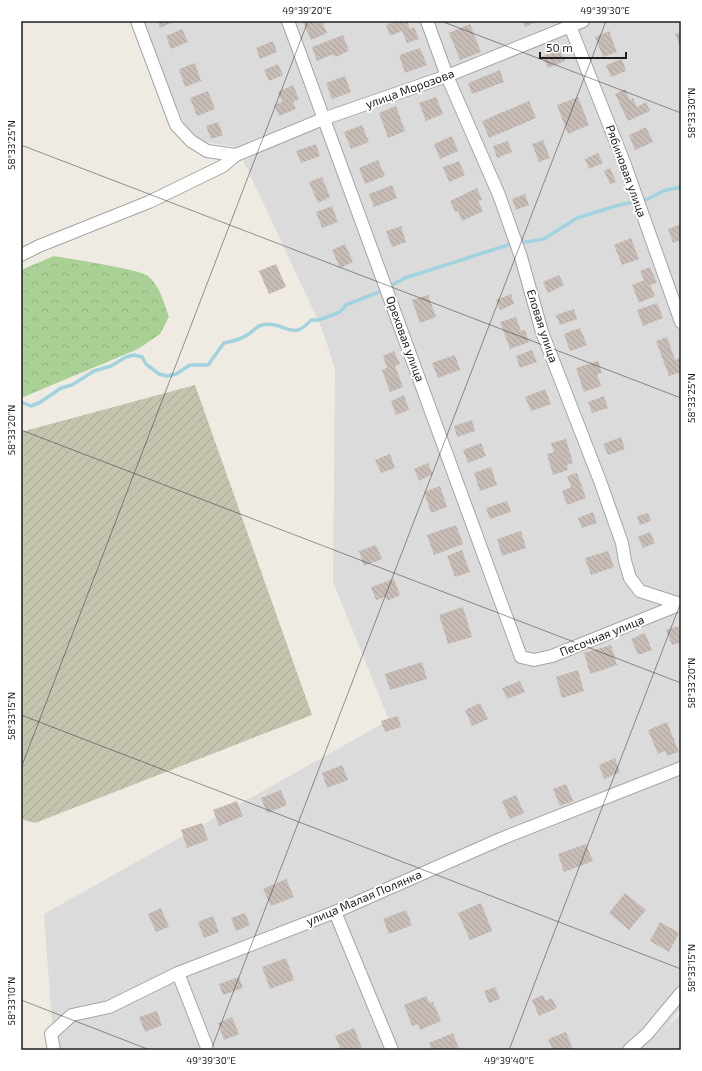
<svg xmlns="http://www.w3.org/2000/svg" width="702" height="1071" font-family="'Exo 2',sans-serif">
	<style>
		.residential { fill: #dcdbdb }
		.construction { fill: url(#construction-furrows) }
		.forest { fill: url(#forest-crowns) }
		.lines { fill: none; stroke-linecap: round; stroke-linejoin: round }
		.stream { stroke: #a1d3df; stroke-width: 3.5 }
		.building { fill: url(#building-back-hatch) }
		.minor-casing { stroke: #a5a5a5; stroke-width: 14 }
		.minor { stroke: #fff; stroke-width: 12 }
		.ticks { fill: none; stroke: #1e1e1e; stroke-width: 1; stroke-opacity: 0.45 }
		.labels { text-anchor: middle; stroke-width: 4; stroke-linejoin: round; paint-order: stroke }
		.street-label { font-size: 12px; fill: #1e1e1e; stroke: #fff }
		.neatline { fill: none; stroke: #1e1e1e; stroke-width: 1.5 }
		.ticks-label { font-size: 10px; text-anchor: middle; fill: #1e1e1e }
	</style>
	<defs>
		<pattern id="construction-furrows" width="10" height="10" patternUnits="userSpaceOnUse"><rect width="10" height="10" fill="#c4c3ae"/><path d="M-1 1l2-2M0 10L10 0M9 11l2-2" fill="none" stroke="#a8a795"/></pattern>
		<pattern id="forest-crowns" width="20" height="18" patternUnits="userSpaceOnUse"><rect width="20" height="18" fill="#a9d196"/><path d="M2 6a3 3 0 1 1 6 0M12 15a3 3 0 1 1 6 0" fill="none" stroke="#91b381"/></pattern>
		<pattern id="building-back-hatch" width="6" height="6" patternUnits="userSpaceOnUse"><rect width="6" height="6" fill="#c7bdb6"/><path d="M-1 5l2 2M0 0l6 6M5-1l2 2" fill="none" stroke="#aaa29c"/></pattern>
	</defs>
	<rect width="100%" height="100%" fill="#efebe3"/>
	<polygon class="residential" points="140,21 681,21 681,1008 663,1031 681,1013 681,1050 54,1050 44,914 389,720 333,582 335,369 322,329 237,147 191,140"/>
	<polygon class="construction" points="195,385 312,715 35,823 21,819 21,432"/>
	<path class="forest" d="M54,256C70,259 139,269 148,276C160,286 164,303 169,317L160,334L138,349L21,398V270Z"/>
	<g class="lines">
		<path class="stream" d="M21,402L31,406L39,403L61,388L72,385L94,371L111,366L126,357L134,355L142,357L146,364L159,374L167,376L176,374L190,365H208L224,343C232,341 240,340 247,335C253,332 256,326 262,325C284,320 292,343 311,320H319L340,312L346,305L379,292L405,278L508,245L544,239L577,218L619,205L648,199L663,191L681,187"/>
	</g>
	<g class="building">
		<polygon points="158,21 176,21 160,28"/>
		<polygon points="306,21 322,21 327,33 311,40 303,22"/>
		<polygon points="396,21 407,21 410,29 414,27 419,39 407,43 402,31 390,36 386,25"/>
		<polygon points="522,21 538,21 525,27"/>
		<polygon points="470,24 481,52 460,60 449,33"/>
		<polygon points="182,29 188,42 171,49 166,36"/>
		<polygon points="609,31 617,52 603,57 595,37"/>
		<polygon points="681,32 681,49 675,34"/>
		<polygon points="343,35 349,51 335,57 333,54 317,61 312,47"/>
		<polygon points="273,41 277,52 260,59 256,48"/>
		<polygon points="420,48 427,65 405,73 399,55"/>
		<polygon points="560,49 565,61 548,68 542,56"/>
		<polygon points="622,59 626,71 611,77 606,65"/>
		<polygon points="195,63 201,81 185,87 179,69"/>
		<polygon points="278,64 283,75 269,81 264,70"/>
		<polygon points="500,70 504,82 472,94 468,83"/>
		<polygon points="345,76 351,92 332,99 326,83"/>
		<polygon points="293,85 299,99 293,102 296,109 279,116 274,105 282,102 278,92"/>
		<polygon points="625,89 630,100 633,98 637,107 646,102 650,111 628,121 615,94"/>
		<polygon points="208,91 215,109 197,116 190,98"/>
		<polygon points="436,97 443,114 426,121 419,103"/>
		<polygon points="578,97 589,125 568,134 557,105"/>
		<polygon points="529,101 536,118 489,138 482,121"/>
		<polygon points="396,106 405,131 388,138 379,113"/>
		<polygon points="218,122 223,135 211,139 206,126"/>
		<polygon points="362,125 369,142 351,149 344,132"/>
		<polygon points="646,127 653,142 635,150 629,135"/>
		<polygon points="452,136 458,151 440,159 434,144"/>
		<polygon points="543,140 550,158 539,162 532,144"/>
		<polygon points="508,141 512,152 497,158 493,146"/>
		<polygon points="316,144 320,156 301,163 296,151"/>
		<polygon points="598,153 603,163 589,169 585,159"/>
		<polygon points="378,160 385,176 365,184 359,168"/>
		<polygon points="459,161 465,175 449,182 443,167"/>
		<polygon points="610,168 616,182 610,184 604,171"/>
		<polygon points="322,177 330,197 318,203 309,182"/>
		<polygon points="392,185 397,198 374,207 369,194"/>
		<polygon points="477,188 482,200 478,201 483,211 462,221 458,211 455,212 450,201"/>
		<polygon points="525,194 529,205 516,210 512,199"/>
		<polygon points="332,206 338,222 322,228 316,212"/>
		<polygon points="681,224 681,240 673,243 668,229"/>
		<polygon points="401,226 406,242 392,247 386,231"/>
		<polygon points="631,238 639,259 622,265 614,245"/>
		<polygon points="345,244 353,262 340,268 332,250"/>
		<polygon points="276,264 286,287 269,294 259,271"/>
		<polygon points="650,267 657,283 650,285 655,296 639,303 632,285 644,280 640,271"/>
		<polygon points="559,275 564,285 548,293 543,282"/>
		<polygon points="511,294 514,304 500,310 496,300"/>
		<polygon points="428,295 436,317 420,323 412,300"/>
		<polygon points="657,303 663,318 643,326 637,310"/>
		<polygon points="574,309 577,319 560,325 556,315"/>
		<polygon points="516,317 521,331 525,330 529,342 510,349 500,322"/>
		<polygon points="580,328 587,345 570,351 564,334"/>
		<polygon points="667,337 675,360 681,358 681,372 669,376 656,341"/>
		<polygon points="532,350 537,362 520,368 516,356"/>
		<polygon points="394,351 400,364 395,366 403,387 390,392 382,370 387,368 383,356"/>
		<polygon points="455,355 460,370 438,378 432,363"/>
		<polygon points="598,361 602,373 597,374 601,386 584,392 576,368"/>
		<polygon points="545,389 551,404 531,411 525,397"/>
		<polygon points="404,395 409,410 396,415 391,401"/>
		<polygon points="604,396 608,408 592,413 588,402"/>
		<polygon points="472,420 475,431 457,437 454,426"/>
		<polygon points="621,437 625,449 608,455 603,444"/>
		<polygon points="566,439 573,463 567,465 568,470 553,475 547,454 554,452 551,443"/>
		<polygon points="481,443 486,456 468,463 463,450"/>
		<polygon points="390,454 395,468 381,473 375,460"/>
		<polygon points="428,463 433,474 419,481 414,469"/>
		<polygon points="491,467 497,485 480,491 474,473"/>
		<polygon points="577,473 586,498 567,505 562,491 571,487 567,476"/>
		<polygon points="440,486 447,507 431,513 424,492"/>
		<polygon points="507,501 511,512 490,519 486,508"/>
		<polygon points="593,512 597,523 582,528 578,518"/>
		<polygon points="648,513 651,521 640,525 637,516"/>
		<polygon points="456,525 463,544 434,555 427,535"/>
		<polygon points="521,531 526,548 502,556 497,539"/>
		<polygon points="650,532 655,543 643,548 638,537"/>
		<polygon points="376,545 382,559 364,566 359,551"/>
		<polygon points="462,550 470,572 455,577 447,556"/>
		<polygon points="608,551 614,567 591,575 585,558"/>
		<polygon points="394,579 400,595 387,601 386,597 376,600 371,587"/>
		<polygon points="463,607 472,637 448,644 439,615"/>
		<polygon points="678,626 681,635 681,642 672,645 666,630"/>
		<polygon points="645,633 652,650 638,655 631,639"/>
		<polygon points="611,645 617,665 590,674 584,653"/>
		<polygon points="422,662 427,679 390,690 385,674"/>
		<polygon points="578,670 584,691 562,698 556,677"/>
		<polygon points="520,681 525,692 507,699 502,688"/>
		<polygon points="480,703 488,719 472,726 465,710"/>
		<polygon points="398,716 401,727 385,732 381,721"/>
		<polygon points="667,722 679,752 667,756 665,751 658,754 648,730"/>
		<polygon points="615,758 620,772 604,779 599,765"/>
		<polygon points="342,765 348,780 327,788 322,773"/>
		<polygon points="566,784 573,801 560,806 553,789"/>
		<polygon points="281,790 287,805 267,813 261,798"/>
		<polygon points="516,795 524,813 510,819 502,801"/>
		<polygon points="237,801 243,816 219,826 213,810"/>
		<polygon points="202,823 208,840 187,848 181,830"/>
		<polygon points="586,844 593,861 564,872 558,854"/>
		<polygon points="286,879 294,897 271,906 263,889"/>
		<polygon points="625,893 646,910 629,930 609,913"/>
		<polygon points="481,903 492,931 470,940 458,913"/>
		<polygon points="161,908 169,927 156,932 148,914"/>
		<polygon points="406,910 412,925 389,934 383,919"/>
		<polygon points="245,913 250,925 236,931 231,918"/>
		<polygon points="213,916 219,932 204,938 198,922"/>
		<polygon points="660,922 679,933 669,952 650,941"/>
		<polygon points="286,958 294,980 270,989 262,967"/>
		<polygon points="239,977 243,988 223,995 219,984"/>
		<polygon points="495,987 500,999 489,1003 484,991"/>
		<polygon points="543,995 546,1001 552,998 557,1008 539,1016 532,1000"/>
		<polygon points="426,996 430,1003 433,1002 441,1021 420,1030 418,1024 412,1026 404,1005"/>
		<polygon points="157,1011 162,1025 145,1032 139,1017"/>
		<polygon points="232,1017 239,1034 224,1040 218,1023"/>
		<polygon points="354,1028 362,1048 356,1050 341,1050 335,1036"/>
		<polygon points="566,1032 573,1050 553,1050 548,1039"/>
		<polygon points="453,1033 459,1049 431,1050 429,1043"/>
	</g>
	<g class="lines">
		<defs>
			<g id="minor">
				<polyline points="137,21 176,125 191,141 207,151 236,155"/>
				<polyline points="288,21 521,657 534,660 552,656 681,604"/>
				<polyline points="427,21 447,76 499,195 521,257 542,332 600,481 622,543 625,561 630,578 640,591 680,604"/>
				<polyline points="568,21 625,165 681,322"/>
				<polyline points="21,255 39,246 149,202 223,166 236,155 323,119 447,76 583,21"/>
				<polyline points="335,912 392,1050"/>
				<polyline points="178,973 208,1050"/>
				<polyline points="54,1050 51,1034 72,1015 109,1007 178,973 335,912 503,838 681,768"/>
				<polyline points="629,1050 647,1034 681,993"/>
			</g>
		</defs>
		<use href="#minor" class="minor-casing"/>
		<use href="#minor" class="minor"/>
	</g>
	<path class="ticks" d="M441,21L681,113M21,145L681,398M21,430L681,683M21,715L681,969M21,768L308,21M21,1000L150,1050M211,1050L606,21M509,1050L681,602"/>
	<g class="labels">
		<g class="street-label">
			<text transform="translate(410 89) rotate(-20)" y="4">улица Морозова</text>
			<text transform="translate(626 171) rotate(70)" y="4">Рябиновая улица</text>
			<text transform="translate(542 326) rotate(72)" y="4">Еловая улица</text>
			<text transform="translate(405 339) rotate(70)" y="4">Ореховая улица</text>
			<text transform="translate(602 636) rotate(-22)" y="4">Песочная улица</text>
			<text transform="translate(364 898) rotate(-23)" y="4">улица Малая Полянка</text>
		</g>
	</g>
	<rect width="702" height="1071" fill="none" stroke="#ffffff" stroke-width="44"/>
	<path d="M540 52v6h86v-6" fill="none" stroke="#1e1e1e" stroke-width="2"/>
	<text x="546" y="52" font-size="12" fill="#1e1e1e" stroke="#ffffff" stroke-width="3" paint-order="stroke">50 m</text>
	<rect x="22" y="22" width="658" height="1027" class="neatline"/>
	<g class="ticks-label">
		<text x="307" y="14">49°39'20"E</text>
		<text x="605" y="14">49°39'30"E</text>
		<text transform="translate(691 113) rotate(-90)" y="4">58°33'30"N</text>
		<text transform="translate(11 145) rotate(-90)" y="4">58°33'25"N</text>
		<text transform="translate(691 398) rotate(-90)" y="4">58°33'25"N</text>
		<text transform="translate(11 430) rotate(-90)" y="4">58°33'20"N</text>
		<text transform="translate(691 683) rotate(-90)" y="4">58°33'20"N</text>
		<text transform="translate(11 716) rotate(-90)" y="4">58°33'15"N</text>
		<text transform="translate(691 968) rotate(-90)" y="4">58°33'15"N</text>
		<text transform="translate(11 1001) rotate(-90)" y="4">58°33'10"N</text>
		<text x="211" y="1064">49°39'30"E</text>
		<text x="509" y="1064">49°39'40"E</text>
	</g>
</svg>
